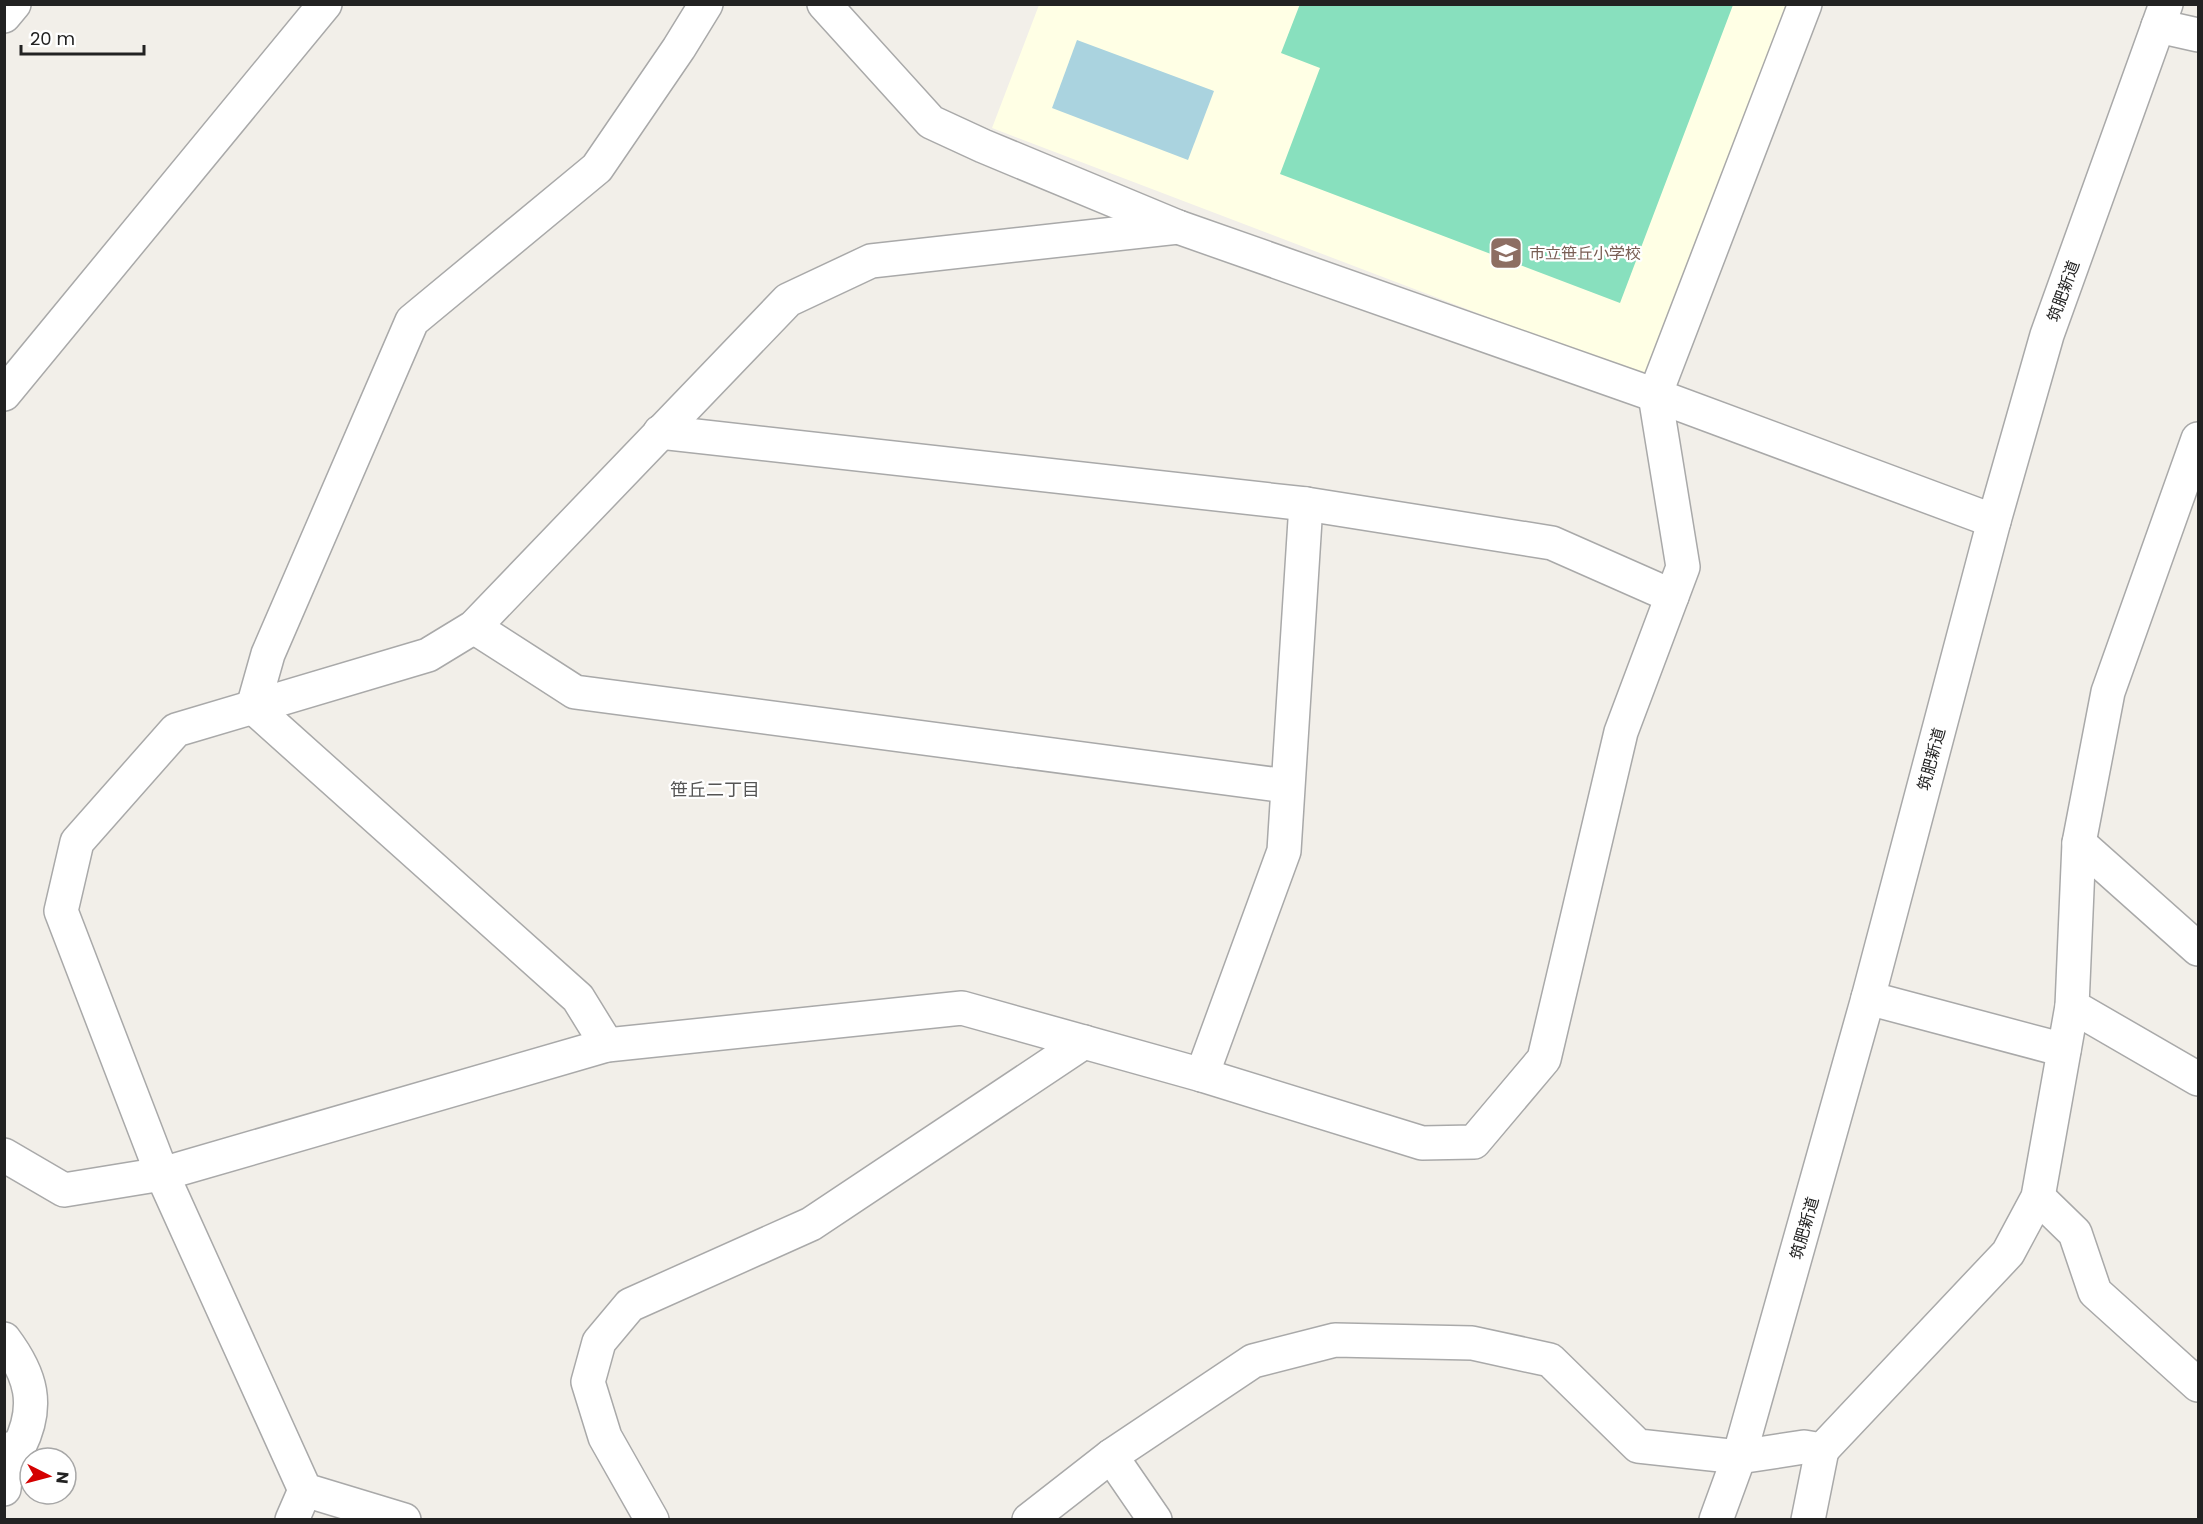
<svg xmlns="http://www.w3.org/2000/svg" width="2203" height="1524" font-family="Poppins,'Noto Sans JP',sans-serif">
	<style>
		.education { fill: #ffffe5 }
		.pitch { fill: #88e0be }
		.water { fill: #aad3df }
		.lines { fill: none; stroke-linecap: round; stroke-linejoin: round }
		.minor-casing { stroke: #a9a9a9; stroke-width: 36 }
		.minor { stroke: #fff; stroke-width: 33 }
		.labels { text-anchor: middle; stroke-width: 4.5; stroke-linejoin: round; paint-order: stroke }
		.education-label { font-size: 16px; fill: #785e54; stroke: #fff; text-anchor: start }
		.street-label { font-size: 16px; fill: #222; stroke: #fff }
		.neighbourhood-label { font-size: 18px; fill: #555; stroke: #fff }
	</style>
	<rect width="100%" height="100%" fill="#f2efe9"/>
	<polygon class="education" points="1039,5 1787,5 1645,377 992,128"/>
	<polygon class="pitch" points="1300,4 1733,5 1620,303 1280,174 1320,68 1281,53"/>
	<polygon class="water" points="1077,40 1214,91 1188,160 1052,108"/>
	<g class="lines">
		<defs>
			<g id="minor">
				<polyline points="824,4 931,122 983,146 1178,227 1655,395 1994,521"/>
				<polyline points="4,16 14,4"/>
				<polyline points="2158,26 2198,35"/>
				<polyline points="4,394 325,4"/>
				<polyline points="660,432 1306,504 1552,543 1672,596"/>
				<polyline points="2198,439 2108,692 2079,843 2072,1006 2198,1079"/>
				<polyline points="474,627 575,692 1287,786"/>
				<polyline points="2079,843 2198,949"/>
				<polyline points="1868,998 2064,1050"/>
				<polyline points="607,1045 578,998 253,707 268,654 412,321 597,168 679,48 706,4"/>
				<polyline points="1202,1075 1284,851 1306,504"/>
				<polyline points="4,1155 64,1190 162,1174 607,1045 962,1008 1202,1075 1422,1143 1474,1142 1544,1059 1621,732 1683,567 1655,395 1805,4"/>
				<polyline points="2038,1197 2075,1233 2095,1292 2198,1385"/>
				<path d="M4,1339C31,1375 40,1405 19,1447L4,1450"/>
				<polyline points="1111,1456 1155,1520"/>
				<polyline points="4,1489 8,1450"/>
				<polyline points="292,1520 305,1490"/>
				<polyline points="404,1520 305,1490 162,1174 61,911 77,842 176,730 428,655 474,627 788,300 871,261 1178,227"/>
				<polyline points="652,1520 605,1437 588,1382 599,1342 630,1305 811,1224 1084,1042"/>
				<polyline points="1029,1520 1111,1456 1253,1361 1335,1340 1472,1343 1550,1360 1638,1446 1739,1457 1804,1447 1822,1450 2008,1253 2038,1197 2072,1006"/>
				<polyline points="1716,1520 1739,1457 1868,998 1994,521 2047,335 2166,4"/>
				<polyline points="1808,1520 1822,1450"/>
			</g>
		</defs>
		<use href="#minor" class="minor-casing"/>
		<use href="#minor" class="minor"/>
	</g>
	<defs>
		<symbol id="school-square" viewBox="-11 -11 22 22"><rect x="-9" y="-9" width="18" height="18" rx="4" fill="#8d6e63" stroke="#fff"/><path d="M0-5L7-2L0 1L-7-2ZM-4 1L0 2.5L4 1V4Q0 6-4 4Z" fill="#fff"/></symbol>
	</defs>
	<g fill-rule="evenodd">
		<use href="#school-square" x="1487" y="234" width="38" height="38"/>
	</g>
	<g class="labels">
		<g class="education-label">
			<text x="1529" y="259">市立笹丘小学校</text>
		</g>
		<g class="street-label">
			<text transform="translate(2063 291) rotate(-70)" y="6">筑肥新道</text>
			<text transform="translate(1931 759) rotate(-75)" y="6">筑肥新道</text>
			<text transform="translate(1804 1228) rotate(-74)" y="6">筑肥新道</text>
		</g>
		<g class="neighbourhood-label">
			<text x="715" y="796">笹丘二丁目</text>
		</g>
	</g>
	<rect width="2203" height="1524" fill="none" stroke="#222222" stroke-width="12"/>
	<g transform="translate(48 1476) rotate(96)"><circle r="28" fill="#ffffff" stroke="#a7a7a7" stroke-width="1.5"/>
	<path d="M0-4.5L10 22L0 15L-10 22Z" fill="#d40000"/>
	<text y="-9" font-size="16" font-weight="bold" text-anchor="middle" fill="#222222">N</text>
	</g>
	<path d="M21 45v9h123v-9" fill="none" stroke="#222222" stroke-width="3"/>
	<text x="30" y="45" font-size="18" fill="#222222" stroke="#ffffff" stroke-width="4.5" paint-order="stroke">20 m</text>
</svg>
